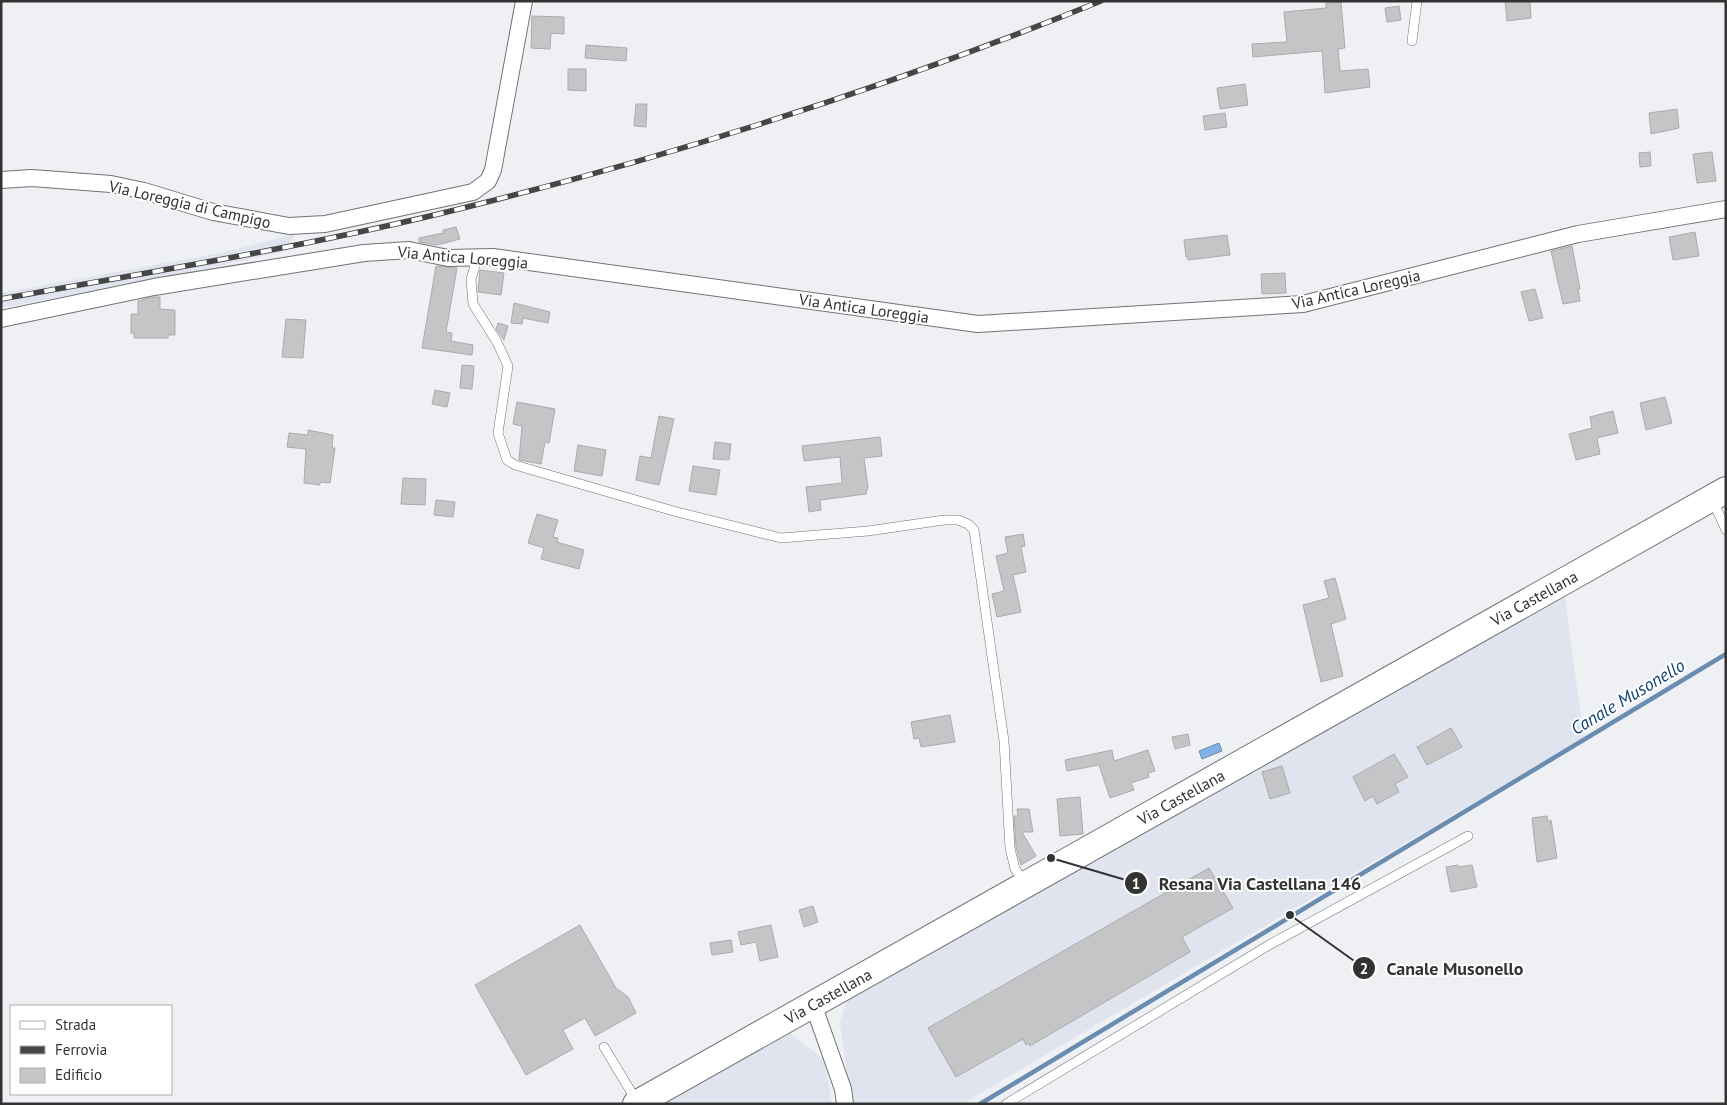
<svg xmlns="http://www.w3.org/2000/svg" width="1727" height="1105" font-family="'PT Sans',sans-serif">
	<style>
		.built { fill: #e0e4ee }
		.water { fill: #82b2e5; stroke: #6a8cb0 }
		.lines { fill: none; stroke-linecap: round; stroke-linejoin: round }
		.stream { stroke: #6a8cb0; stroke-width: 4.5 }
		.building { fill: #c5c5c8; stroke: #ababad }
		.service-casing { stroke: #717275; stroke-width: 10 }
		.minor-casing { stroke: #717275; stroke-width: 18 }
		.primary-casing { stroke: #717275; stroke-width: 28 }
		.service { stroke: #fff; stroke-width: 9 }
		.minor { stroke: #fff; stroke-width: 16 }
		.primary { stroke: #fff; stroke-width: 26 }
		.rail-casing { stroke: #464647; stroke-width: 5.5 }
		.rail { stroke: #fff; stroke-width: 4; stroke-dasharray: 11; stroke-linecap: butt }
		.labels { text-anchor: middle; stroke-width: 4; stroke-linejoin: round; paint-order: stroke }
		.street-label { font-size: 16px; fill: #333334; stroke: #fff }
		.water-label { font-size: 18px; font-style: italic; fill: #0e4171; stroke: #fff }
		.leader { fill: none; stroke: #333334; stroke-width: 2 }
		.callout-dot { fill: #333334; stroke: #fff; stroke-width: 2 }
		.mark-label { font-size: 15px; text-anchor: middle; font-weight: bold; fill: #fff }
		.callout-label { font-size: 18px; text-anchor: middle; font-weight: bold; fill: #333334; stroke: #fff; stroke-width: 4; stroke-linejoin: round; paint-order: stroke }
	</style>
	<rect width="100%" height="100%" fill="#eff0f3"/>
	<g class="built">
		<polygon points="295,234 287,251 157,279 1,308 1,293 226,252"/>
		<polygon points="1564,592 1584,738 962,1104 851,1104 840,1023 847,999"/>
		<polygon points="788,1032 826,1061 831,1104 659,1104"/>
	</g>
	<polygon class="water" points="1219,743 1222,751 1202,759 1199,751"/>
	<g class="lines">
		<polyline class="stream" points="980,1104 1726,654"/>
	</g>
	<g class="building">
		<polygon points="1505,1 1530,1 1531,18 1507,21"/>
		<polygon points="1341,2 1345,48 1338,49 1340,71 1368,69 1370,87 1325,93 1322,51 1253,57 1252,44 1287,42 1284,12 1326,8 1326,3"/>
		<polygon points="1399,6 1401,20 1387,22 1385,8"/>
		<polygon points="532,16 564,17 564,34 551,33 550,49 531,48"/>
		<polygon points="586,45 627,48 626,61 585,58"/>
		<polygon points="568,69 586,69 586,91 568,90"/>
		<polygon points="1245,84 1248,105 1220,109 1217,88"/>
		<polygon points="636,104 647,104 646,127 634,126"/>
		<polygon points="1677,109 1679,128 1651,134 1649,113"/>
		<polygon points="1225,113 1227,127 1205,130 1203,116"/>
		<polygon points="1650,152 1651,166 1640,167 1639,153"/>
		<polygon points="1712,152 1716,181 1697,183 1693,154"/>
		<polygon points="456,227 460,239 437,245 419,242 419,238 443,233 443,230"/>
		<polygon points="1695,232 1699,256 1673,260 1669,237"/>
		<polygon points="1227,235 1230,255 1188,260 1188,257 1186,257 1184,240"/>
		<polygon points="1572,246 1580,289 1578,289 1580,301 1563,304 1551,251"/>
		<polygon points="436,266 457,268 446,332 452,333 451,341 473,345 472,355 422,348"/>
		<polygon points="480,270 504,273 501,295 478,292"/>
		<polygon points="1285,273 1286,293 1262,294 1261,274"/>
		<polygon points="1535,289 1543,318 1529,321 1521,292"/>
		<polygon points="153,297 160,297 160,309 175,310 175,335 168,335 168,338 134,338 134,333 131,333 131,314 138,314 138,301"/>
		<polygon points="514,303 550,312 548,323 523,318 522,324 511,323"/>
		<polygon points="286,319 306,320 303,358 282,357"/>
		<polygon points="498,323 508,326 504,340 496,329"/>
		<polygon points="462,365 474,366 472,389 460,388"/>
		<polygon points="435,390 450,393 447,407 432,404"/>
		<polygon points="1665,397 1672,423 1646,430 1640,403"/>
		<polygon points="517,402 555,409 549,443 545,442 541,464 519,460 522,426 513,424"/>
		<polygon points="1613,411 1618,433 1597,438 1600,454 1576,460 1569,434 1592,428 1590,417"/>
		<polygon points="659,416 674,419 659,485 636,480 640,456 651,458"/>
		<polygon points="308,430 333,435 332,448 335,448 330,483 320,482 320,485 304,483 306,449 287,447 289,433 308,435"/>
		<polygon points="880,437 882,456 864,458 868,487 866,494 820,500 821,510 809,512 806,487 842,483 840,457 804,461 802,446"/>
		<polygon points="715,442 731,444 729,460 713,459"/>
		<polygon points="578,445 606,450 602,476 574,471"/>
		<polygon points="693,466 720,470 716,495 689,491"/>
		<polygon points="403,478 426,479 425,505 401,504"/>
		<polygon points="436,500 455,502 453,517 434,515"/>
		<polygon points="537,514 558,520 553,537 558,538 557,542 584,550 579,569 541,559 544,548 528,543"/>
		<polygon points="1023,534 1025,546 1021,547 1026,572 1013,575 1021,612 997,617 992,594 1004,591 996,556 1008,553 1005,537"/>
		<polygon points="1335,578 1346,619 1331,624 1343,676 1321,682 1303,605 1329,598 1324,581"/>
		<polygon points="950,715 955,742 921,747 919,738 914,739 911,722"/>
		<polygon points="1451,728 1462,747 1427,765 1417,747"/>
		<polygon points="1188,734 1190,745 1175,749 1172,737"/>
		<polygon points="1112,750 1114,761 1148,750 1155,771 1148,773 1149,777 1131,783 1134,790 1110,798 1099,765 1067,771 1065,760"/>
		<polygon points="1394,754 1408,777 1395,784 1399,792 1377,804 1373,796 1365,801 1353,777"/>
		<polygon points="1282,766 1290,793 1270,799 1262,772"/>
		<polygon points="1080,797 1083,834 1060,836 1057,799"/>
		<polygon points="1017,809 1029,809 1033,832 1022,832 1036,856 1021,865 1016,847 1014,816 1018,816"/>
		<polygon points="1547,816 1548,822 1551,820 1557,858 1537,862 1532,818"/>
		<polygon points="1458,865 1458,867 1472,865 1477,887 1451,892 1446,867"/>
		<polygon points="1209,868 1233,908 1182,937 1190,952 1030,1046 1029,1043 1026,1045 1023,1039 956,1077 928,1028"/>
		<polygon points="813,906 818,922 804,927 799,910"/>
		<polygon points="580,925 616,988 628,997 636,1013 595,1036 585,1018 563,1030 573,1049 526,1075 475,985"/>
		<polygon points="771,925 778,957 760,961 756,942 741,945 738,932"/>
		<polygon points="731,940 733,952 712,955 710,943"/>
	</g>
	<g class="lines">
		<defs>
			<g id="service">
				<polyline points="1412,41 1417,1"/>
				<polyline points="478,257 471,279 473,304 497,342 508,366 498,433 507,460 515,465 677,512 781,538 868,531 944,520 958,520 968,524 974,530 1004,741 1010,848 1015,869 1025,883"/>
				<polyline points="1713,501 1726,530"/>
				<polyline points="604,1047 636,1100"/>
				<polyline points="1006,1104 1269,945 1468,836"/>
			</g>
			<g id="minor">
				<polyline points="1,180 32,178 111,184 144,191 213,212 289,226 325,224 473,192 488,181 493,170 524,1"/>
				<polyline points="1,319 154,287 364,253 409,250 448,258 493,257 978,324 1303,304 1578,234 1726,209"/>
				<polyline points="813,1004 843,1089 845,1104"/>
			</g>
			<polyline id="primary" points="636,1104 1726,490"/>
		</defs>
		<use href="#service" class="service-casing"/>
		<use href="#minor" class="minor-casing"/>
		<use href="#primary" class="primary-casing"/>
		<use href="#service" class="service"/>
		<use href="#minor" class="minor"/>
		<use href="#primary" class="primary"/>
		<defs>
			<path id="rail" d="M1,299C155,271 311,246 463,208C680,154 894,85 1101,1"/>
		</defs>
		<use href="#rail" class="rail-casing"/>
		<use href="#rail" class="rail"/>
	</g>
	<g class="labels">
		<g class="street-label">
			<text transform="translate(190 204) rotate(13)" y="6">Via Loreggia di Campigo</text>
			<text transform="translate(463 257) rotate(5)" y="6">Via Antica Loreggia</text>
			<text transform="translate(1356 289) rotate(-13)" y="6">Via Antica Loreggia</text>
			<text transform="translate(864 308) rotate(8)" y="6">Via Antica Loreggia</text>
			<text transform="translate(1534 598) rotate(-29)" y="6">Via Castellana</text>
			<text transform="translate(1181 797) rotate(-29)" y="6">Via Castellana</text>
			<text transform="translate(828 996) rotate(-29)" y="6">Via Castellana</text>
		</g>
		<g class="water-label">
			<text transform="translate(1628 697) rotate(-31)" y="6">Canale Musonello</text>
		</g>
	</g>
	<path class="leader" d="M1051 858L1136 883M1290 915L1364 968"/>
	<g class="callout-dot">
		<circle cx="1051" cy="858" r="5"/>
		<circle cx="1290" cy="915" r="5"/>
		<circle cx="1136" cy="883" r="12"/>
		<circle cx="1364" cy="968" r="12"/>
	</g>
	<g class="mark-label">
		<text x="1136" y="889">1</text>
		<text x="1364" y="974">2</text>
	</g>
	<g class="callout-label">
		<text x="1260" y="890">Resana Via Castellana 146</text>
		<text x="1455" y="975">Canale Musonello</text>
	</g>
	<rect width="1727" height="1105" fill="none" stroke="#333334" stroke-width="5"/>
	<rect x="10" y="1005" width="162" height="90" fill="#ffffff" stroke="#adadae"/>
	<rect x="20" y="1021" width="25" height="8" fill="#ffffff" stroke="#adadae"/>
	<text x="55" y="1030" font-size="15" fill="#333334">Strada</text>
	<rect x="20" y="1046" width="25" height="8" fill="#464647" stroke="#adadae"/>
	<text x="55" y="1055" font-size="15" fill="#333334">Ferrovia</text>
	<rect x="20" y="1068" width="25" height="15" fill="#c5c5c8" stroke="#adadae"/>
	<text x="55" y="1080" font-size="15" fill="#333334">Edificio</text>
</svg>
